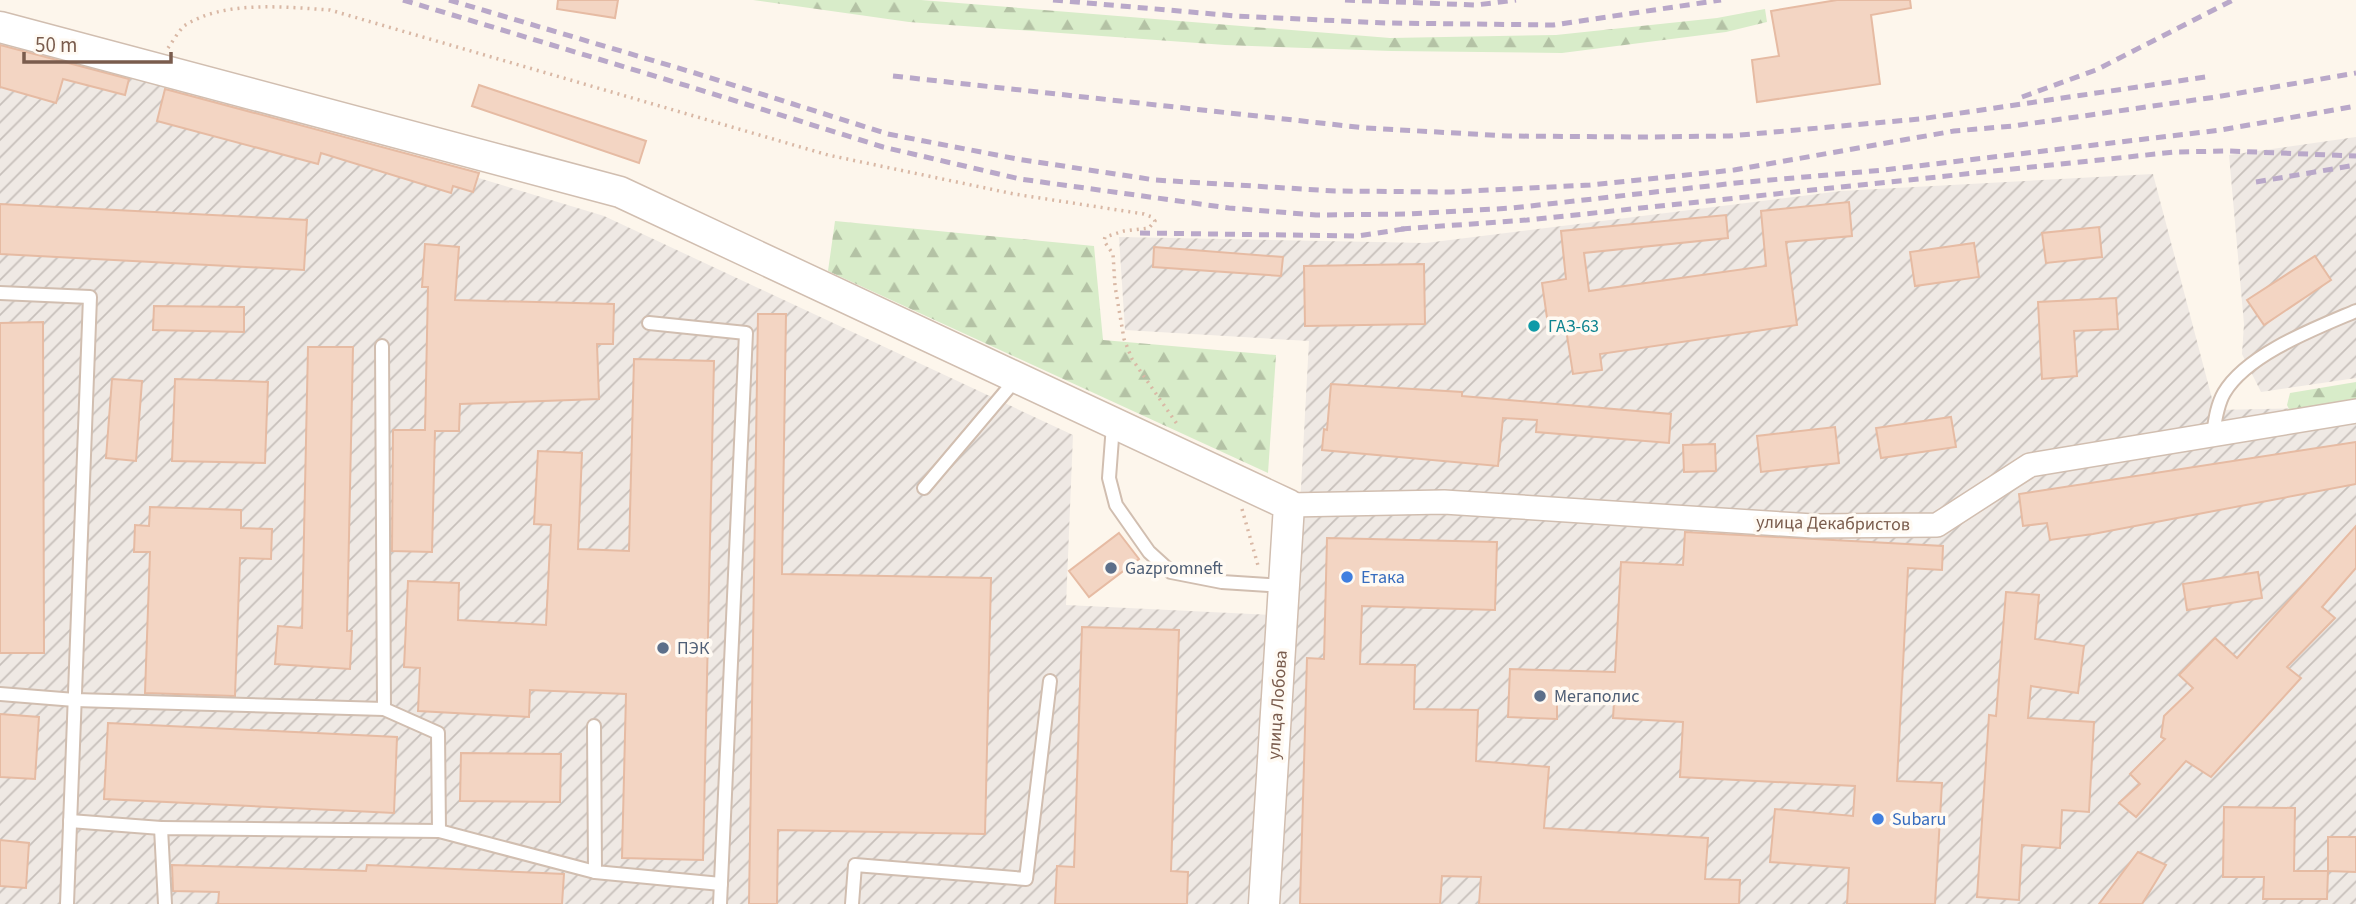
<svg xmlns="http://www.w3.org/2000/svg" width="2356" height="904" font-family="'Source Sans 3',sans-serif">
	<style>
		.industrial { fill: url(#industrial-furrows) }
		.forest { fill: url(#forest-firs) }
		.building { fill: #f3d5c3; stroke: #e6bba3; stroke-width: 2 }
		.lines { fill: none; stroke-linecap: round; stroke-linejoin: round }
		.service-casing { stroke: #d1beb0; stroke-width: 16 }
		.minor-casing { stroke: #d1beb0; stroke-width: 26 }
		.tertiary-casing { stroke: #d1beb0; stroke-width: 33 }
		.path { stroke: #d9b8a5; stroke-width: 3.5; stroke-dasharray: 2 5; stroke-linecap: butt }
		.service { stroke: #fff; stroke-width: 12 }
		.minor { stroke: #fff; stroke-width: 23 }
		.tertiary { stroke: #fff; stroke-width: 30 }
		.rail { stroke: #b9a8c9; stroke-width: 5; stroke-dasharray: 10 7; stroke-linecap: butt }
		.culture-dot { fill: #0f9aa8; stroke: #fffaf3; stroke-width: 2.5 }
		.service-dot { fill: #5c6f8a; stroke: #fffaf3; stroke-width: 2.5 }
		.shop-dot { fill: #3f7fe0; stroke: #fffaf3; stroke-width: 2.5 }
		.labels { text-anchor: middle; stroke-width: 7; stroke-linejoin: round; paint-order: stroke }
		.culture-label { font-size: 18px; fill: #0d838f; stroke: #fffaf3; text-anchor: start }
		.street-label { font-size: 18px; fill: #7a5c4d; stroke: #fffaf3 }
		.service-label { font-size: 18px; fill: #4e5e75; stroke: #fffaf3; text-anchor: start }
		.shop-label { font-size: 18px; fill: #366cbe; stroke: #fffaf3; text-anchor: start }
	</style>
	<defs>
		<pattern id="industrial-furrows" width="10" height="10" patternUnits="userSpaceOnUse" patternTransform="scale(1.75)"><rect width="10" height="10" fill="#efe9e4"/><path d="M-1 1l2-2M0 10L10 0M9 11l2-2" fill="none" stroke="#c7c0bb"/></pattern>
		<pattern id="forest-firs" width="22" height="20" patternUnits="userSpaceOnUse" patternTransform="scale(1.75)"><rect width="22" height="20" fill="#d8ecc9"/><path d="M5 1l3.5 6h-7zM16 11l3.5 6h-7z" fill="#b4c2a5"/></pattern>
	</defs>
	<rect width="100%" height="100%" fill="#fdf6ec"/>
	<g class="industrial">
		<polygon points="0,33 604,216 1073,435 1066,605 1294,616 1309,341 1125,330 1119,237 1426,243 1841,191 2153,174 2215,410 2356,407 2356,904 0,904"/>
		<polygon points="2356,137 2356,378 2261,392 2242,354 2244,324 2229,155"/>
	</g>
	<g class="forest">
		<polygon points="753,0 921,0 1390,38 1556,35 1717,18 1765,9 1767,22 1726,32 1562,53 1391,51 1225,45 909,22"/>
		<polygon points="835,221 1094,246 1103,340 1276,355 1268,473 828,271"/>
		<polygon points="2356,382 2356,405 2292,415 2287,405 2290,393"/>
	</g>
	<g class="building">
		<polygon points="558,0 618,0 615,18 557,9"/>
		<polygon points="1837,0 1910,0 1911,8 1871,15 1880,84 1757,102 1752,60 1779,56 1771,11"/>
		<polygon points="0,45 129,79 125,95 63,79 56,103 0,87"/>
		<polygon points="479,85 646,141 639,163 472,106"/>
		<polygon points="165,89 479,173 473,192 453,186 451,193 321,153 318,164 157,121"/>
		<polygon points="1849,202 1852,236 1786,242 1797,325 1600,354 1602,370 1573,374 1565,323 1548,325 1542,283 1566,279 1561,231 1726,215 1728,238 1584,253 1589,291 1766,266 1761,211"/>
		<polygon points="0,204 307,220 304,270 0,254"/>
		<polygon points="2099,227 2102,257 2046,263 2042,233"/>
		<polygon points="1974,243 1979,277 1915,286 1910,252"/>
		<polygon points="425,244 459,247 455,300 614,304 613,344 597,344 599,399 460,404 459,431 435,431 432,552 392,551 393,430 425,430 428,287 422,287"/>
		<polygon points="1154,247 1283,257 1281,276 1153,267"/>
		<polygon points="2315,256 2331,280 2264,325 2247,300"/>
		<polygon points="1424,264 1425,324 1305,326 1304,266"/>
		<polygon points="2116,298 2118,329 2074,331 2077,376 2042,379 2038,302"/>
		<polygon points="154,306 244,307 244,332 153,330"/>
		<polygon points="758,314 786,314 782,574 991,578 985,834 778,830 777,904 749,904"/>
		<polygon points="43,322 44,653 0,653 0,323"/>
		<polygon points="308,347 353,347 347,631 352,631 350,669 275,664 278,626 302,628"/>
		<polygon points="634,359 714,361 703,860 622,858 626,694 530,690 529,717 418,711 420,668 404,667 408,581 459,583 458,620 546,625 551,525 534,524 538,451 582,453 578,549 629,551"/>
		<polygon points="112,379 142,381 136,461 106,458"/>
		<polygon points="175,379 268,382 265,463 172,461"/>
		<polygon points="1331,384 1462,392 1462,396 1671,414 1669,443 1536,432 1537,420 1503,418 1498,466 1322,450 1324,429 1327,430"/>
		<polygon points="1951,417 1956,447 1881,458 1876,428"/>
		<polygon points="1835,427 1839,463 1761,472 1757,436"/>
		<polygon points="2356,442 2356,484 2093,534 2050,540 2047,523 2023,526 2019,494"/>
		<polygon points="1715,444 1716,471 1684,472 1683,445"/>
		<polygon points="150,507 241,510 241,528 272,529 271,559 240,558 235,696 145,693 150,552 134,552 135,525 149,526"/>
		<polygon points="2356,526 2356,568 2322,607 2335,618 2287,667 2301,678 2211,777 2186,761 2136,817 2119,803 2140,784 2130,774 2165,739 2161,737 2164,716 2193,688 2179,675 2215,638 2237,658"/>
		<polygon points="1685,532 1943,546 1942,570 1908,568 1897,781 1942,783 1935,904 1847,904 1849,868 1770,862 1775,809 1853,816 1855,786 1680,777 1683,722 1613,718 1614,702 1557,700 1557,719 1508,717 1510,669 1615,672 1621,562 1683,565"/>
		<polygon points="1119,533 1139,559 1089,597 1069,571"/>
		<polygon points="1327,538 1497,542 1495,610 1362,606 1360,664 1415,665 1414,709 1478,710 1476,761 1549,767 1544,828 1708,838 1705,879 1740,880 1739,904 1479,904 1481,877 1442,876 1440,904 1300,904 1307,658 1324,659"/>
		<polygon points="2258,572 2262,598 2187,610 2183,584"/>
		<polygon points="2006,592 2039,595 2035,639 2084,646 2078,693 2031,686 2028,718 2094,722 2089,812 2062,810 2060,848 2022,845 2019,900 1977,897 1989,715 1996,716"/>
		<polygon points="1082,627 1179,630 1171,871 1188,872 1187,904 1055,904 1057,866 1074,867"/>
		<polygon points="0,714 39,717 35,779 0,777"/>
		<polygon points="108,723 397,737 394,813 104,799"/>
		<polygon points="461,753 561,754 560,802 460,801"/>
		<polygon points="2224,807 2295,808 2294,871 2328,871 2327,899 2263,899 2264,877 2223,877"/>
		<polygon points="2328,837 2356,837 2356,872 2328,871"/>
		<polygon points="0,840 29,843 26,888 0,886"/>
		<polygon points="2138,852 2166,865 2142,904 2099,904"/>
		<polygon points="172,865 366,871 367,865 564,874 562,904 218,904 219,892 173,891"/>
	</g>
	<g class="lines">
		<defs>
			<g id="service">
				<polyline points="0,293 90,297 67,904"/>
				<polyline points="649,323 746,333 720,904"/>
				<polyline points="1113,425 1109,478 1116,505 1149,552 1171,572 1222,582 1284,586"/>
				<path d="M2213,434C2215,421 2217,405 2224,393C2247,354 2316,328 2356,311"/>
				<polyline points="924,488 1017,378"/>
				<polyline points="0,694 75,700 384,709 382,346"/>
				<polyline points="594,726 595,872 721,884"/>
				<polyline points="70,821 161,828"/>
				<polyline points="439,831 595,872"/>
				<polyline points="165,904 161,828 439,831 438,733 384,709"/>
				<polyline points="852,904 855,865 1026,879 1050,681"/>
			</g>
			<polyline id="minor" points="1289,505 1444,502 1813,526 1937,525 2030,465 2356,411"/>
			<polyline id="tertiary" points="0,27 620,192 1289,505 1264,904"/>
		</defs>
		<use href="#service" class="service-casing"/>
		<use href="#minor" class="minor-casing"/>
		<use href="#tertiary" class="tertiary-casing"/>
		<g class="path">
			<path d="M168,48C173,41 178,32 184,26C223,0 284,7 330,10L828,155L1014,194L1144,214L1152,217L1155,221L1149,228L1124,231L1105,237L1104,241L1113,254L1115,286L1124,339L1132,359L1177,424"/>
			<polyline points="1242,509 1259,569"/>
		</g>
		<use href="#service" class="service"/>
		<use href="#minor" class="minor"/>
		<use href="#tertiary" class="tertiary"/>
		<g class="rail">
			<polyline points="403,0 691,87 883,147 1020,179 1229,208 1316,215 1409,214 1512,208 1736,183 1884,170 2221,130 2356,106"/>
			<polyline points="449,0 695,73 888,134 1017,159 1155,180 1335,191 1451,192 1590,185 1734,170 1954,131 2013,126 2216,97 2356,73"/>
			<polyline points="1053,0 1236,16 1385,23 1553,25 1721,0"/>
			<polyline points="1345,0 1476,5 1516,0"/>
			<polyline points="893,76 1366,128 1508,136 1646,137 1729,136 1920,119 2212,76"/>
			<polyline points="2022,97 2096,70 2233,0"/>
			<polyline points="2256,182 2356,165"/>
			<polyline points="1401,229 1527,220 2175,152 2229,151 2356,156"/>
			<polyline points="1140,233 1358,236 1410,228"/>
		</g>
	</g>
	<circle class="culture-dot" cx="1534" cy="326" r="7"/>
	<g class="service-dot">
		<circle cx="1111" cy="568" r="7"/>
		<circle cx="663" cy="648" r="7"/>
		<circle cx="1540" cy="696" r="7"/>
	</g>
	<g class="shop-dot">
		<circle cx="1347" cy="577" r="7"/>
		<circle cx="1878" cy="819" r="7"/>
	</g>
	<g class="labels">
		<g class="culture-label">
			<text x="1548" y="332">ГАЗ-63</text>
		</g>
		<g class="street-label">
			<text transform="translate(1833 523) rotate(1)" y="6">улица Декабристов</text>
			<text transform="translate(1277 705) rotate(-86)" y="6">улица Лобова</text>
		</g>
		<g class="service-label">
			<text x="1125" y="574">Gazpromneft</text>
			<text x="677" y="654">ПЭК</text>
			<text x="1554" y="702">Мегаполис</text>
		</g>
		<g class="shop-label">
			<text x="1361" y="583">Етака</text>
			<text x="1892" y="825">Subaru</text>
		</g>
	</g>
	<path d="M24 52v10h147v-10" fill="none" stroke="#7a5c4d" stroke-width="3.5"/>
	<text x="35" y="52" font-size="21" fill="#7a5c4d" stroke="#fffaf3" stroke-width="5" paint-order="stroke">50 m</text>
</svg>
